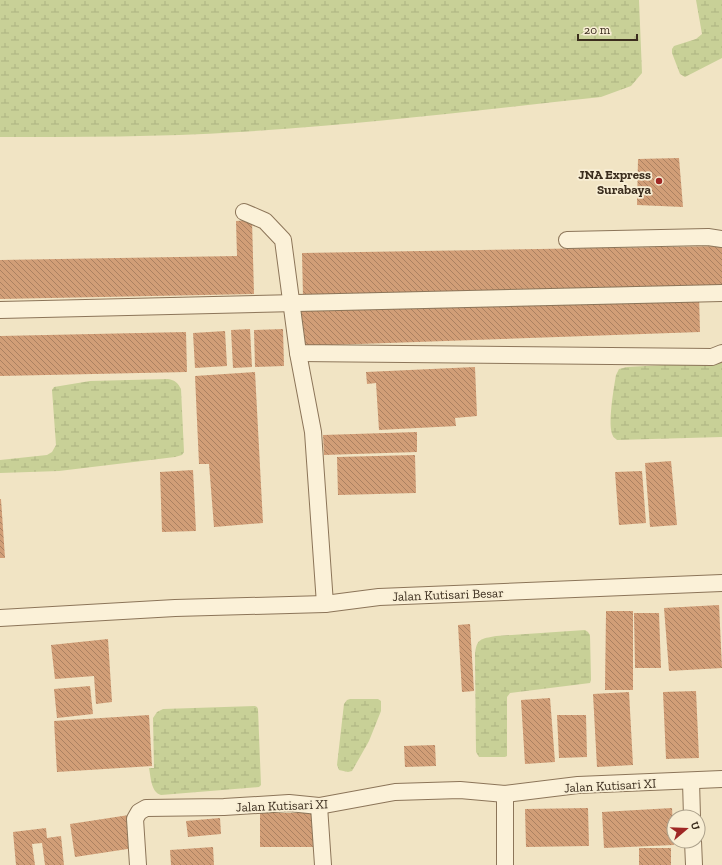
<svg xmlns="http://www.w3.org/2000/svg" width="722" height="865" font-family="'Zilla Slab',serif">
	<style>
		.wetland { fill: url(#wetland-marsh) }
		.building { fill: url(#building-back-hatch) }
		.lines { fill: none; stroke-linecap: round; stroke-linejoin: round }
		.street-casing { stroke: #8c7559; stroke-width: 18 }
		.street { stroke: #fbf1d8; stroke-width: 16 }
		.poi-dot { fill: #9f2725; stroke: #f8eed4; stroke-width: 1.5 }
		.labels { text-anchor: middle; stroke-width: 3.5; stroke-linejoin: round; paint-order: stroke }
		.poi-label { font-size: 13px; font-weight: bold; fill: #3b2d1e; stroke: #f8eed4; text-anchor: end }
		.street-label { font-size: 13px; fill: #3b2d1e; stroke: #f8eed4 }
	</style>
	<defs>
		<pattern id="wetland-marsh" width="20" height="14" patternUnits="userSpaceOnUse"><rect width="20" height="14" fill="#c8d097"/><path d="M1 5h8M5 5V1M11 12h8M15 12V8" fill="none" stroke="#adb382"/></pattern>
		<pattern id="building-back-hatch" width="6" height="6" patternUnits="userSpaceOnUse"><rect width="6" height="6" fill="#d19e77"/><path d="M-1 5l2 2M0 0l6 6M5-1l2 2" fill="none" stroke="#ab8161"/></pattern>
	</defs>
	<rect width="100%" height="100%" fill="#f1e4c4"/>
	<g class="wetland">
		<path d="M0,0H639L642,73L631,86L601,97C481,110 360,125 239,132C160,137 80,137 0,137Z"/>
		<polygon points="696,0 722,0 722,58 685,77 680,74 672,53 672,49 674,46 696,39 702,34"/>
		<path d="M722,362V437L617,440C616,439 613,437 613,436C607,426 614,387 616,375L619,369L627,367Z"/>
		<path d="M168,379C175,380 178,383 181,389L184,452L182,455L175,457L59,471L0,473V460L47,455L52,452L56,445L52,390L54,387L90,381Z"/>
		<path d="M585,630L588,632L590,635L591,680L590,683L510,693L507,697V756L505,757H479L476,752L475,656C476,638 481,639 496,636Z"/>
		<polygon points="350,699 378,699 381,701 381,711 369,741 352,771 348,772 339,770 337,765 344,704 347,700"/>
		<path d="M255,706L257,707L258,709L261,785L259,787L161,795C151,792 151,778 149,768H154L153,718L157,712L163,709Z"/>
	</g>
	<g class="building">
		<polygon points="679,158 683,207 637,205 638,159"/>
		<polygon points="252,220 254,294 0,299 0,260 237,256 236,221"/>
		<polygon points="722,246 722,290 303,297 302,253"/>
		<polygon points="699,295 700,332 302,346 301,308"/>
		<polygon points="250,329 252,367 233,368 231,330"/>
		<polygon points="283,329 284,366 255,367 254,330"/>
		<polygon points="225,331 227,366 195,368 193,333"/>
		<polygon points="186,332 187,372 0,376 0,336"/>
		<polygon points="475,367 477,416 455,418 456,426 379,430 376,383 367,384 366,372"/>
		<polygon points="255,372 263,523 214,527 209,464 199,464 195,376"/>
		<polygon points="417,432 417,452 324,455 323,435"/>
		<polygon points="415,455 416,493 338,495 337,457"/>
		<polygon points="671,461 677,525 650,527 645,463"/>
		<polygon points="193,470 196,531 162,532 160,472"/>
		<polygon points="642,471 646,523 619,525 615,472"/>
		<polygon points="0,499 1,499 5,558 0,558"/>
		<polygon points="719,605 722,668 669,671 664,608"/>
		<polygon points="606,611 633,611 633,690 605,690"/>
		<polygon points="634,613 659,613 661,668 635,668"/>
		<polygon points="470,624 474,691 462,692 458,625"/>
		<polygon points="108,639 112,702 96,704 94,676 55,679 51,645"/>
		<polygon points="90,686 93,714 57,718 54,689"/>
		<polygon points="696,691 699,758 666,759 663,692"/>
		<polygon points="629,692 633,765 597,767 593,694"/>
		<polygon points="550,698 555,762 525,764 521,700"/>
		<polygon points="149,715 152,766 57,772 54,721"/>
		<polygon points="557,715 586,715 587,757 559,758"/>
		<polygon points="435,745 436,766 405,767 404,746"/>
		<polygon points="588,808 589,846 526,847 525,809"/>
		<polygon points="672,808 674,845 604,848 602,812"/>
		<rect x="260" y="813" width="54" height="34"/>
		<polygon points="129,815 134,848 75,857 70,824"/>
		<polygon points="220,818 221,834 188,837 186,821"/>
		<polygon points="46,828 47,838 61,836 64,865 45,865 42,843 32,844 35,865 16,865 13,832"/>
		<polygon points="213,847 214,865 171,865 170,850"/>
		<rect x="639" y="848" width="32" height="17"/>
	</g>
	<g class="lines">
		<defs>
			<g id="street">
				<polyline points="244,212 265,221 283,240 298,353 712,357 722,353"/>
				<polyline points="567,240 708,237 722,239"/>
				<polyline points="0,310 722,293"/>
				<polyline points="298,353 313,432 325,604"/>
				<polyline points="0,618 175,608 325,604 379,597 722,583"/>
				<polyline points="691,781 692,817"/>
				<polyline points="505,794 505,865"/>
				<polyline points="319,806 323,865"/>
				<polyline points="693,841 694,865"/>
				<polyline points="138,865 135,819 139,812 146,808 224,807 289,803 319,806 395,792 460,790 505,794 578,785 722,779"/>
			</g>
		</defs>
		<use href="#street" class="street-casing"/>
		<use href="#street" class="street"/>
	</g>
	<circle class="poi-dot" cx="659" cy="181" r="4"/>
	<g class="labels">
		<g class="poi-label">
			<text x="651" y="179">JNA Express<tspan x="651" dy="15">Surabaya</tspan></text>
		</g>
		<g class="street-label">
			<text transform="translate(448 594) rotate(-2)" y="5">Jalan Kutisari Besar</text>
			<text transform="translate(610 785) rotate(-3)" y="5">Jalan Kutisari XI</text>
			<text transform="translate(282 805) rotate(-2)" y="5">Jalan Kutisari XI</text>
		</g>
	</g>
	<g transform="translate(686 829) rotate(71)"><circle r="19" fill="#f8eed4" stroke="#aca18b"/>
	<path d="M0-3L7 15L0 10L-7 15Z" fill="#9f2725"/>
	<text y="-6" font-size="11" font-weight="bold" text-anchor="middle" fill="#3b2d1e">U</text>
	</g>
	<path d="M578 34v6h59v-6" fill="none" stroke="#3b2d1e" stroke-width="2"/>
	<text x="584" y="34" font-size="12" fill="#3b2d1e" stroke="#f8eed4" stroke-width="3" paint-order="stroke">20 m</text>
</svg>
